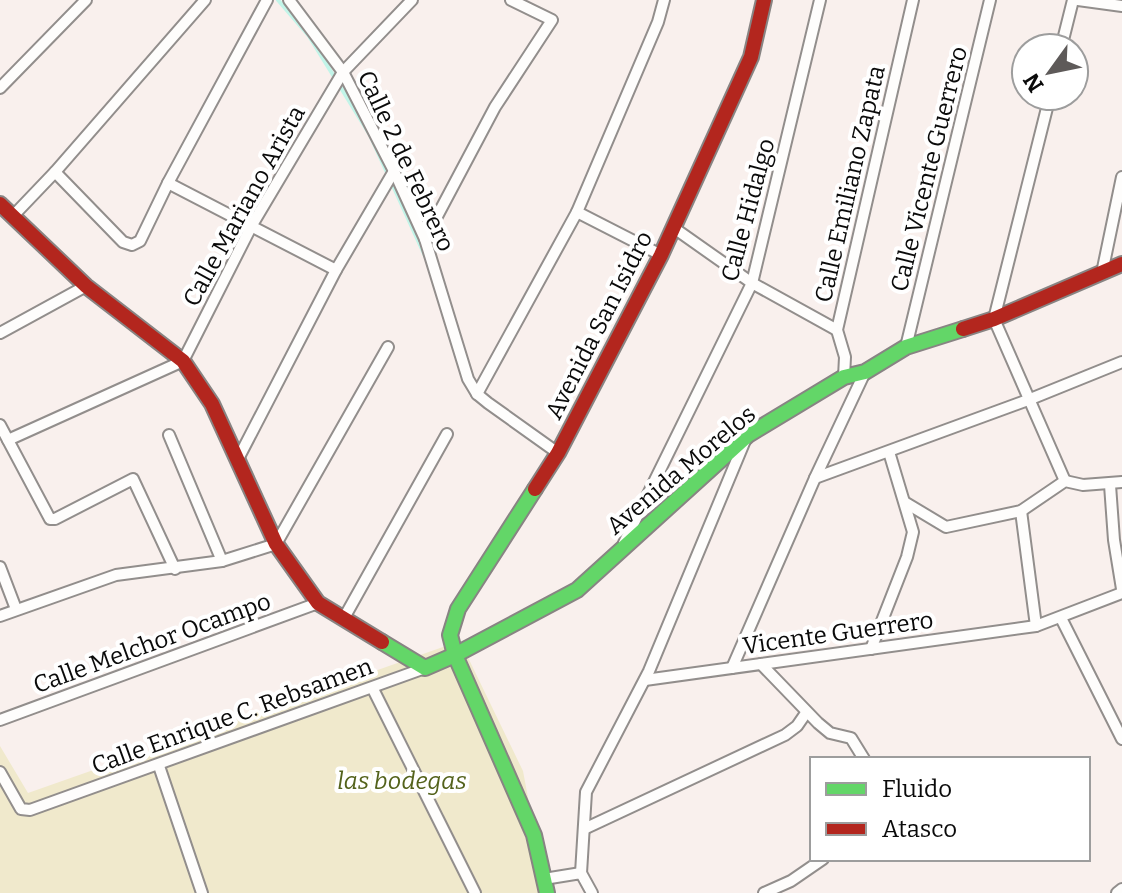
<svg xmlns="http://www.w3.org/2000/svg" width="1122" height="893" font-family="Bitter,serif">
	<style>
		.green { fill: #f0e9cc }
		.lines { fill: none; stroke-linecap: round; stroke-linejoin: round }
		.stream { stroke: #c2f5e9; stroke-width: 4 }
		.street-casing { stroke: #928e8c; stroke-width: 14 }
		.fast-casing { stroke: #888483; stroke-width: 18 }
		.jam-casing { stroke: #888483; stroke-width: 18 }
		.street { stroke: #fefdfc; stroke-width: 10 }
		.fast { stroke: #63d668; stroke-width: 14 }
		.jam { stroke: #b3261e; stroke-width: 14 }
		.labels { text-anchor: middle; stroke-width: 8; stroke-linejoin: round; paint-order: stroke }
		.street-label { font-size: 24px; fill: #0a0a0a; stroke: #fff }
		.park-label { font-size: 24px; font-style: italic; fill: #53621b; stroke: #fff }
	</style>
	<rect width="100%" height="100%" fill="#f9f0ed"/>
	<polygon class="green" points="460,641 523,771 546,893 0,893 0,746 28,793"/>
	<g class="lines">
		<polyline class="stream" points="278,0 309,36 370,135 426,258"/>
		<defs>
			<g id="street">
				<polyline points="289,0 343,72 394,171 425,239 468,379 477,394 488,403 558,453"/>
				<polyline points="1078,0 1122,6"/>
				<polyline points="1061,48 1073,0"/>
				<polyline points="0,88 86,0"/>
				<polyline points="1050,96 994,319 1065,481"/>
				<polyline points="55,172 123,242 132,245 140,241 168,183 267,0"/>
				<polyline points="168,183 336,270"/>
				<polyline points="577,212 661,255"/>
				<polyline points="12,217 55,172 205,0"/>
				<polyline points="674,228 752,283 837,330"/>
				<polyline points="425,239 495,107 552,20 511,0"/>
				<polyline points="1102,273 1122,177"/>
				<polyline points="0,333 86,286"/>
				<polyline points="906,347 990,0"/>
				<polyline points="844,377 845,357 837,330 913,0"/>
				<polyline points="477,394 577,212 658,22 664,0"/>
				<polyline points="0,425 50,519 55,519 133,479 175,569"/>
				<polyline points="169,435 222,561"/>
				<polyline points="8,440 183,361 252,225 343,72 412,0"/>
				<polyline points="239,457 336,270 394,171"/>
				<polyline points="815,478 1028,400 1122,362"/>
				<polyline points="1110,485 1114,540 1122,589"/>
				<polyline points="906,503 946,527 1021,511 1065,481 1083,485 1122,482"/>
				<polyline points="1021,511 1036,626"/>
				<polyline points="624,543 752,283 820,0"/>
				<polyline points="0,567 16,609"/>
				<polyline points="0,616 116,575 222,561 276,544 388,347"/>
				<polyline points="344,618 447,434"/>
				<polyline points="1061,618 1122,739"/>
				<polyline points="871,649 907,557 913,532 889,452"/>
				<polyline points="761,664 818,723 830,733 851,738 864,759"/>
				<polyline points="732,668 815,478 865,372"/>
				<polyline points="645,680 1036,626 1122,593"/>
				<polyline points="373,689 475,893"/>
				<polyline points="0,720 318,603"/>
				<polyline points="159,766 202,893"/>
				<polyline points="0,772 21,809 30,810 425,668"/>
				<polyline points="584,829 785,735 797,726 806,713"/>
				<polyline points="581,873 586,792 649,671 746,438"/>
				<polyline points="544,879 581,873 592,893"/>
				<polyline points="764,893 791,881 823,859"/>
				<polyline points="1117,893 1122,889"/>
			</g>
			<g id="fast">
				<polyline points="535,489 458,609 450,635 455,655 534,835 547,893"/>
				<polyline points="382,642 425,668 455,655 577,590 748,435 844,377 865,372 906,347 963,329"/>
			</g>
			<g id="jam">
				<polyline points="0,204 86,286 183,361 212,404 276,544 318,603 382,642"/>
				<polyline points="963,329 994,319 1122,264"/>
				<polyline points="535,489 558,453 661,255 751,57 764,0"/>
			</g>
		</defs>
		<use href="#street" class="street-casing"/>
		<use href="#fast" class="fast-casing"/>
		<use href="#jam" class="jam-casing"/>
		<use href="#street" class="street"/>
		<use href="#fast" class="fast"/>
		<use href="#jam" class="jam"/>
	</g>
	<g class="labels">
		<g class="street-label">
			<text transform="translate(406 161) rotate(65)" y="8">Calle 2 de Febrero</text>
			<text transform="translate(929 169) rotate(-76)" y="8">Calle Vicente Guerrero</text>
			<text transform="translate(850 184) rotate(-77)" y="8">Calle Emiliano Zapata</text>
			<text transform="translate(244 206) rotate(-61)" y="8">Calle Mariano Arista</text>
			<text transform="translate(748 210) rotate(-75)" y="8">Calle Hidalgo</text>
			<text transform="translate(599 325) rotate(-63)" y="8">Avenida San Isidro</text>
			<text transform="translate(681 470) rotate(-40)" y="8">Avenida Morelos</text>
			<text transform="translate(838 633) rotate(-8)" y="8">Vicente Guerrero</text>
			<text transform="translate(152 643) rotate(-20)" y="8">Calle Melchor Ocampo</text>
			<text transform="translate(232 716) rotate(-20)" y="8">Calle Enrique C. Rebsamen</text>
		</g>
		<g class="park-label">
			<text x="402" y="789">las bodegas</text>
		</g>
	</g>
	<rect x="810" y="757" width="280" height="104" fill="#ffffff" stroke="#9d9d9d" stroke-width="2"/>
	<rect x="826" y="783" width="40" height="12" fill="#63d668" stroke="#9d9d9d" stroke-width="2"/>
	<text x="882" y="797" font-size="24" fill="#0a0a0a">Fluido</text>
	<rect x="826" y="823" width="40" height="12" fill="#b3261e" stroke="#9d9d9d" stroke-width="2"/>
	<text x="882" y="837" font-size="24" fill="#0a0a0a">Atasco</text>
	<g transform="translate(1050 72) rotate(237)"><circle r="38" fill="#ffffff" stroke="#9d9d9d" stroke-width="2"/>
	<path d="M0-6L14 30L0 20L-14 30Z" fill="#5e5a59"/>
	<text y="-12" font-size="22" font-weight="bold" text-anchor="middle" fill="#0a0a0a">N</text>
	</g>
</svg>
